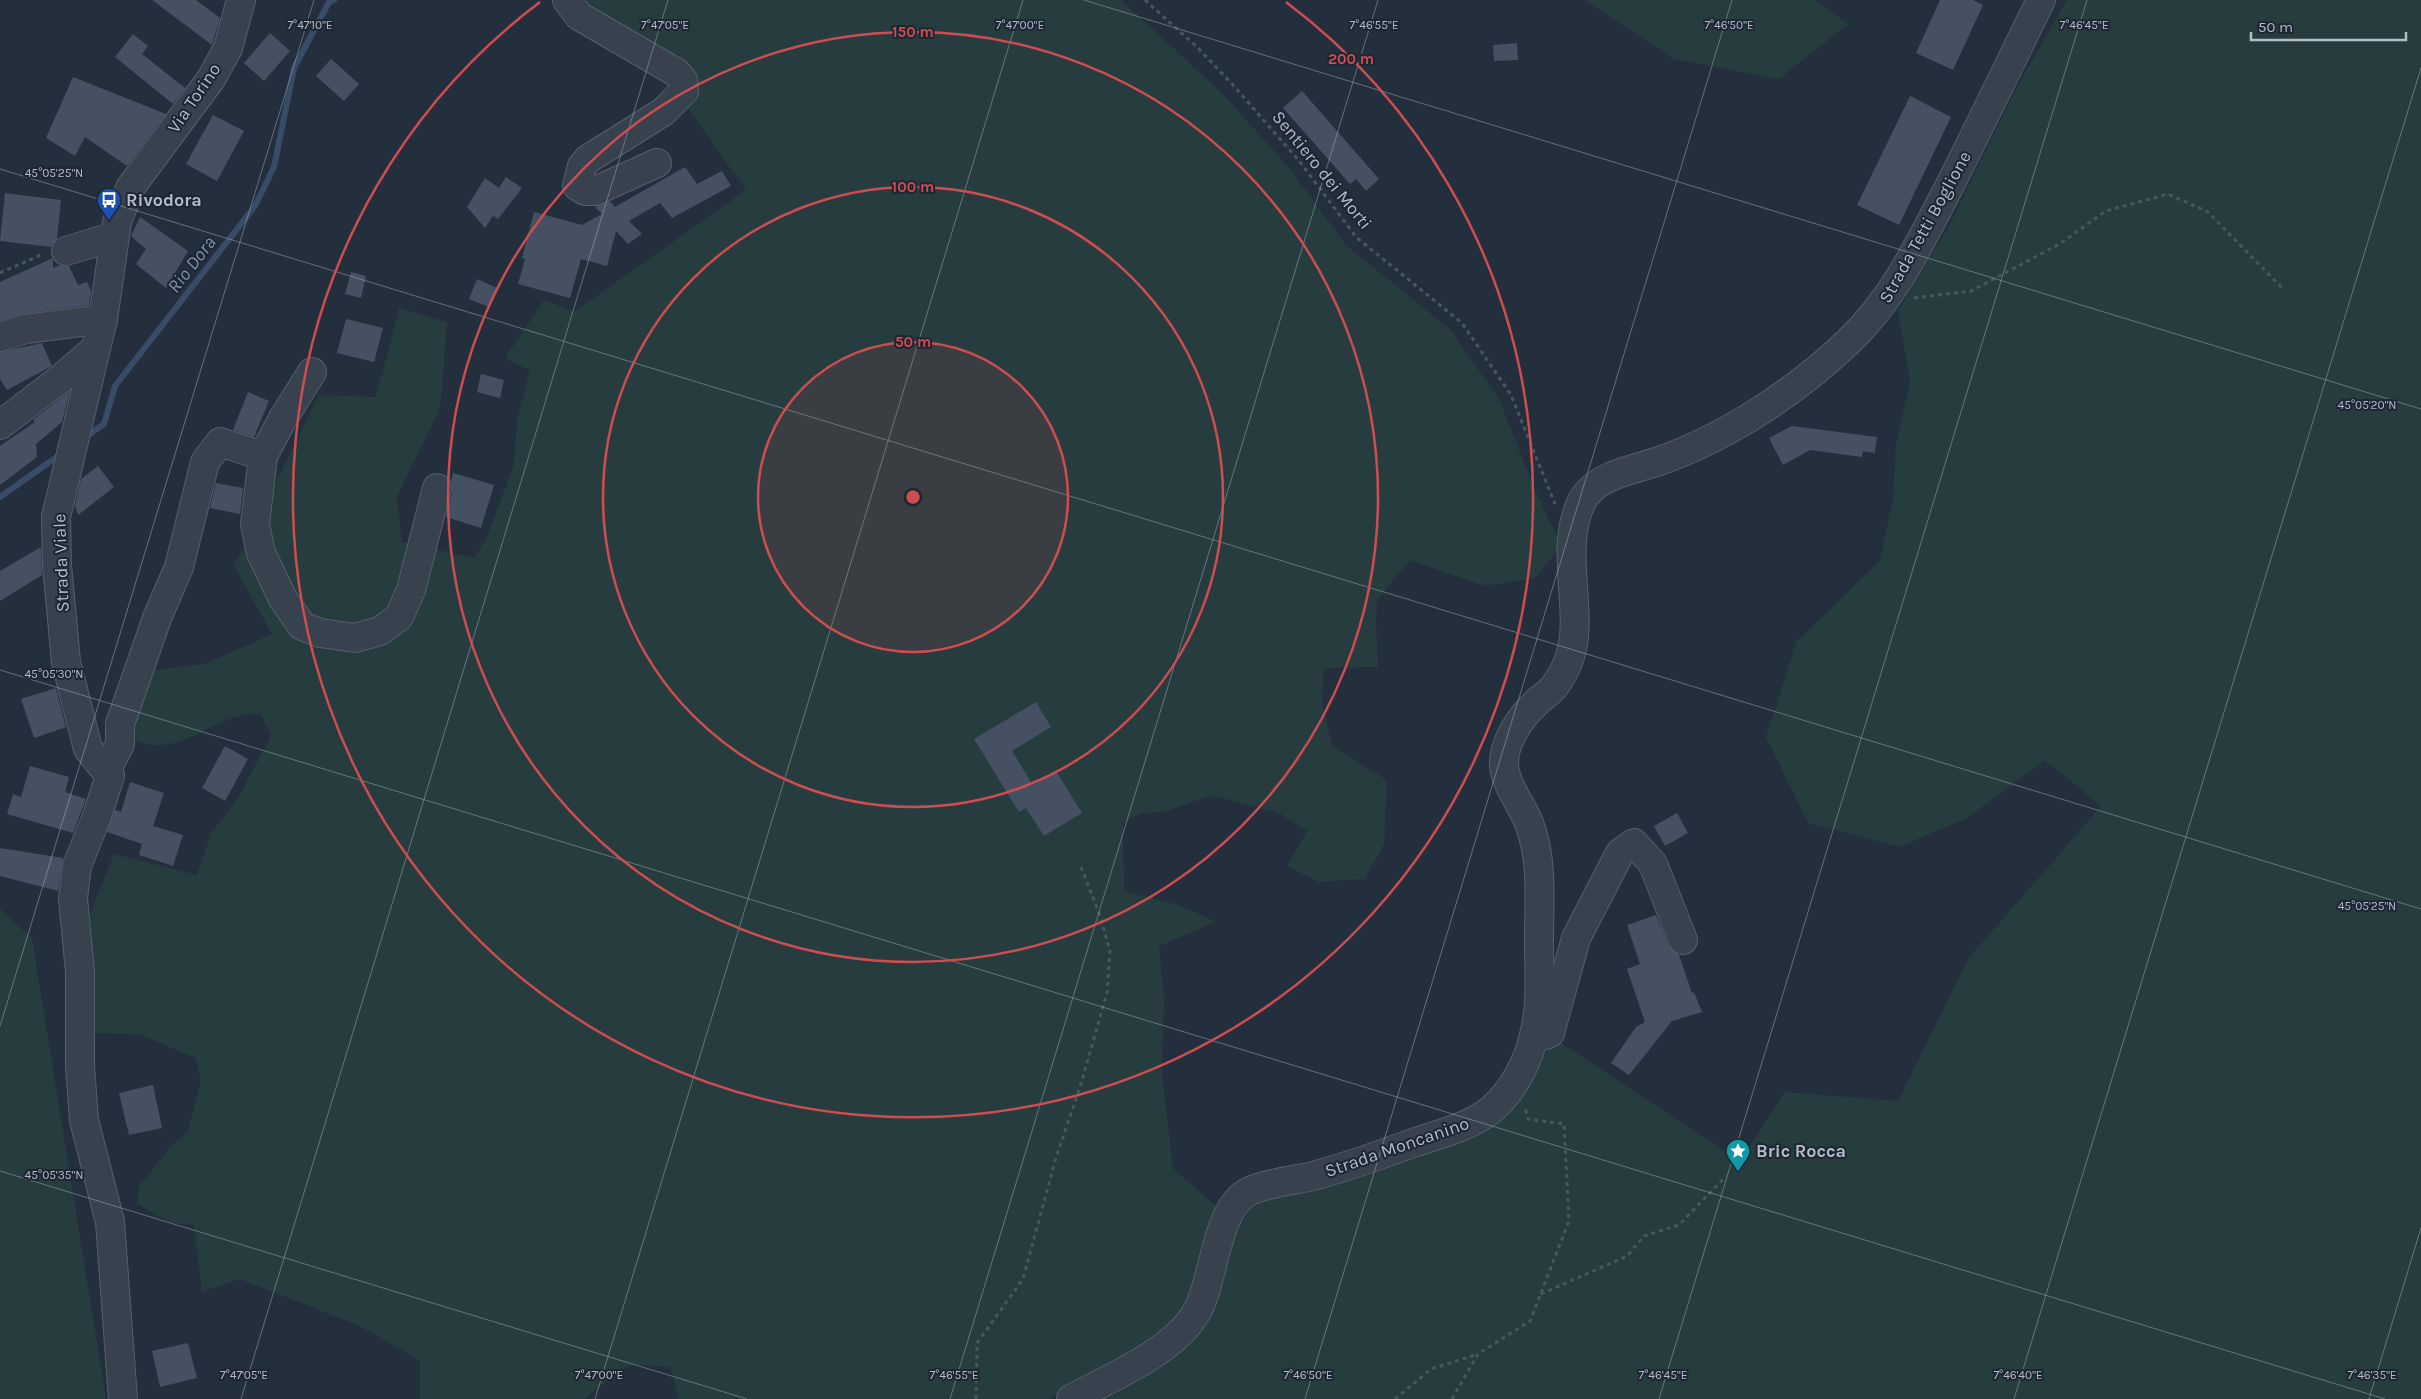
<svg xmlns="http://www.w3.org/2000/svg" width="2421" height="1399" font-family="Karla,sans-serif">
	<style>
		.green { fill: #263c3f }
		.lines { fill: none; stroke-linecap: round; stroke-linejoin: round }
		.stream { stroke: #394c67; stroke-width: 6 }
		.building { fill: #455162 }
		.minor-casing { stroke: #565f6c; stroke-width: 30 }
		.path { stroke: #44595c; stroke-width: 3; stroke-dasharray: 4 4; stroke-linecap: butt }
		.minor { stroke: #38414e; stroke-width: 28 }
		.ticks { fill: none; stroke: #b4bcc9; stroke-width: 1; stroke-opacity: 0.45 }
		.ring { fill: none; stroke: #ce4d50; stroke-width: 2.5 }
		.labels { text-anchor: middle; stroke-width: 4; stroke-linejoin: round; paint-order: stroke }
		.street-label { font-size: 18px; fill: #b4bcc9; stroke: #1d2633 }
		.poi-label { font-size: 18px; font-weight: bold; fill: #b4bcc9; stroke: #1d2633; text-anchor: start }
		.water-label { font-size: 19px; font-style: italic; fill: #7c92b1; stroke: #1d2633 }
		.ticks-label { font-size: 12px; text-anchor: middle; fill: #b4bcc9; stroke: #1d2633; stroke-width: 4; stroke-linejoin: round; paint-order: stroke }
		.centre { fill: #ce4d50; stroke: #1d2633; stroke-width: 2.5 }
		.ring-label { font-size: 15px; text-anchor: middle; font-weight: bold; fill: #ce4d50; stroke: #1d2633; stroke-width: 4; stroke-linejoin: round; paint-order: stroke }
	</style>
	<rect width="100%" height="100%" fill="#242f3e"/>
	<g class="green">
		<path d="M581,0H1121L1223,94L1290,169L1347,246L1452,331L1500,401L1532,483L1561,546L1535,578L1484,586L1410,560L1377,600L1376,623L1378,667L1324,668L1322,704L1332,746L1387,780L1384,844L1365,879L1319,882L1287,866L1307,831L1279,813L1211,795L1168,811L1140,814L1123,823L1124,891L1179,905L1216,922L1159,946L1164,999L1162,1075L1173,1168L1220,1210L1189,1306L1149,1344L1049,1399H679L670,1367L628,1365L584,1399H420V1361L360,1326L240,1279L202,1292L194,1225L171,1223L137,1204L139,1186L171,1146L188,1132L201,1081L196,1058L139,1034L87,1033L83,932L114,854L197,875L212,831L234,805L271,736L261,714C221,711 192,748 154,745C144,744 134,739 125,736L146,671L205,664L272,634L234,566L319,395L376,397L399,308L447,322L441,401L437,415L397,496L402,542L474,558L487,537L514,464L517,421L530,370L505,358L544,300L574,312L746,190L687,107L697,94Z"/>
		<polygon points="1585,0 1815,0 1848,24 1779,79 1674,59"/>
		<polygon points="2067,0 2421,0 2421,1399 1087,1399 1176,1346 1233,1234 1256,1200 1508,1109 1555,1039 1740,1161 1785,1092 1898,1101 1968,959 2101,806 2045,760 1967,818 1899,847 1808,823 1766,737 1797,641 1880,561 1893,498 1896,445 1910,381 1898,311 1950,224 2018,85"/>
		<polygon points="0,909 32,938 106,1399 0,1399"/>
	</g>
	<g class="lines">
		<g class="stream">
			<polyline points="84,438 104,424 115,386 255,206 274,167 294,68 329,2 334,0"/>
			<polyline points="0,497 61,454"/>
		</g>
	</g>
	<g class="building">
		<polygon points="152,0 196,0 220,18 212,45"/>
		<polygon points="1940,0 1973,0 1983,5 1953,70 1916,53"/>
		<polygon points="270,33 290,51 264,81 244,63"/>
		<polygon points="133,34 148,46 142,54 185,88 173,104 115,57"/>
		<polygon points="1517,43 1518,60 1494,61 1493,45"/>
		<polygon points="331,59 359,84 344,101 316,76"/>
		<polygon points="73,77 166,114 127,166 85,137 75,156 46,138"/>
		<polygon points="1302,91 1379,179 1366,191 1356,179 1350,184 1283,108"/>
		<polygon points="1910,96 1951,117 1899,225 1857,205"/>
		<polygon points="213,115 244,131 217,181 186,164"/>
		<polygon points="685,167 697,184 722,171 731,186 672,218 660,203 629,221 642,234 628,244 616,231 607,266 581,259 570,298 518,284 525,259 522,258 534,212 582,225 602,214 595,207 610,201 615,207"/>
		<polygon points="506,177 522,188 498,219 493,216 485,228 467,207 485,178 499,188"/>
		<polygon points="5,193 61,200 57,239 51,247 0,241"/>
		<polygon points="140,217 188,251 166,288 136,264 146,249 131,236"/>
		<polygon points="53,258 53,268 60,265 69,266 78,285 87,282 91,291 89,305 24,314 0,321 0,282"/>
		<polygon points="351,272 366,276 361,298 345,294"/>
		<polygon points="477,279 497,288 489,307 469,299"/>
		<polygon points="346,319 383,328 374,362 337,353"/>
		<polygon points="42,343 52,366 7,390 0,379 0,352"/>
		<polygon points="481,374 504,380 500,398 477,392"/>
		<polygon points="70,391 62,422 36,444 37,457 0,485 0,446 35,422 33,420"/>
		<polygon points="248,392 269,401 254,437 233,430"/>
		<polygon points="1792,426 1877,437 1875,453 1863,451 1862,457 1810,450 1783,465 1769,438"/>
		<polygon points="98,466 114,487 78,515 75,506 81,479"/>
		<polygon points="453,473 494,485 481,528 446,517 452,492 451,482"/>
		<polygon points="216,483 243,488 240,514 210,508"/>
		<polygon points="41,547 42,575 0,601 0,571"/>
		<polygon points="56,688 66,727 34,738 21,699"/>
		<polygon points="1036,702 1051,727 1012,751 1033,785 1056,771 1082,813 1044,836 1026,808 1019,812 974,739"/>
		<polygon points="225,746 248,759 225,801 202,788"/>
		<polygon points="30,766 69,777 65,792 86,799 73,833 7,814 13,794 21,797"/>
		<polygon points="130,782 164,793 153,826 183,835 173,866 139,855 142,844 107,832 115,810 121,812"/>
		<polygon points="1677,813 1688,833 1665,846 1654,826"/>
		<polygon points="0,848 63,858 58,891 0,876"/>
		<polygon points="1656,915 1669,946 1679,955 1692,993 1694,992 1702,1012 1672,1021 1629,1075 1611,1063 1636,1027 1645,1022 1627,969 1640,964 1627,925"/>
		<polygon points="153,1085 162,1128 129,1135 119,1093"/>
		<polygon points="188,1343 197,1378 160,1387 152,1351"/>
	</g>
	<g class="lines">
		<defs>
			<g id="minor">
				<polyline points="567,0 579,16 677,73 683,80 684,91 663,112 588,159 582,166 577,186 585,191 595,191 657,163"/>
				<polyline points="66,251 115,236"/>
				<polyline points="0,337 26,329 103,319"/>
				<polyline points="0,425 59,380 94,350"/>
				<polyline points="263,456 282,420 312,372"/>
				<polyline points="106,771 120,744 120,724 157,618 179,567 205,462 220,442 263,456 255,524 261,553 283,599 302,626 320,633 355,638 380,631 399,617 411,590 437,488"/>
				<polyline points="1545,1035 1550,1033 1576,938 1620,853 1634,843 1653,864 1683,940"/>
				<polyline points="123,1399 110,1222 84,1120 80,1066 80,972 73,898 77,866 97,816 110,776 88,749 66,662 57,565 56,517 103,319 117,222 130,188 211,79 228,48 241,0"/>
				<path d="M1071,1399C1111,1377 1172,1353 1196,1313C1214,1285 1215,1209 1248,1192C1262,1184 1296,1180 1313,1176C1347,1167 1380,1155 1413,1143C1439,1134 1470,1127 1492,1109C1513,1091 1528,1062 1534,1035C1542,1004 1539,972 1539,940C1539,903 1543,861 1530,826C1523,805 1506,788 1504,765C1503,744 1519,719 1533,706C1539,699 1548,694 1554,687C1559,680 1565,670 1568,662C1587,616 1557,551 1582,501C1596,475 1630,471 1656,462C1725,439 1797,391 1849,341C1895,297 1919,244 1948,189C1980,126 2010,63 2041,0"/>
			</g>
		</defs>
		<use href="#minor" class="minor-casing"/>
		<g class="path">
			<polyline points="1145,0 1197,47 1233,85 1300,162 1356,237 1462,323 1511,395 1555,504"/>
			<polyline points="0,273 43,254"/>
			<polyline points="1914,298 1971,291 2058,245 2106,211 2168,194 2208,212 2284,290"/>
			<polyline points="1541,1294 1627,1256 1644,1236 1679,1225 1726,1176"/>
			<polyline points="976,1399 977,1343 1023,1279 1055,1161 1081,1084 1107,992 1110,951 1099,913 1081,867"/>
			<polyline points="1395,1399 1431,1369 1478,1354"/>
			<polyline points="1452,1399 1478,1354 1530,1321 1569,1221 1564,1124 1528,1119 1525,1107"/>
		</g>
		<use href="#minor" class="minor"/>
	</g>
	<path class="ticks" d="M1084,0L2421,409M0,169L2421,909M0,670L2385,1399M0,1026L314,0M0,1171L747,1399M241,1399L668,0M595,1399L1023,0M950,1399L1378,0M1305,1399L1732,0M1659,1399L2087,0M2014,1399L2421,68M2369,1399L2421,1228"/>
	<circle cx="913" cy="497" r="155" fill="#ce4d50" fill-opacity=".12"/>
	<g class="ring">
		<circle cx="913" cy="497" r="155"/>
		<circle cx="913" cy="497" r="310"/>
		<circle cx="913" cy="497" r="465"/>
		<path d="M1286 2A620 620 0 1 1 540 2"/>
	</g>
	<defs>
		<symbol id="bus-pin" viewBox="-11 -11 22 30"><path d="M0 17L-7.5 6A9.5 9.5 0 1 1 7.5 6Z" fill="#1a4fb4" stroke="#1d2633"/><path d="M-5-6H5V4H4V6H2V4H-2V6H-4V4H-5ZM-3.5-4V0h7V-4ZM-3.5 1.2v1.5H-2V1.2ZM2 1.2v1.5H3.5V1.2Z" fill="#fff"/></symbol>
		<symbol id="sight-pin" viewBox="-11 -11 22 30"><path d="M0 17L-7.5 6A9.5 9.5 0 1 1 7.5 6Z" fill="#0f9aa8" stroke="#1d2633"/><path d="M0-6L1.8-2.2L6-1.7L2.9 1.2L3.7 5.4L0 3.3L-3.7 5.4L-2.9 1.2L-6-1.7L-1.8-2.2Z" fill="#fff"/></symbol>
	</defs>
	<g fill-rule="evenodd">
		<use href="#bus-pin" x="95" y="186" width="28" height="38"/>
		<use href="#sight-pin" x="1724" y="1137" width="28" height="38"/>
	</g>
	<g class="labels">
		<g class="street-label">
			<text transform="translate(194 98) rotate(-56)" y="6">Via Torino</text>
			<text transform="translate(1322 170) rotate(51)" y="6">Sentiero dei Morti</text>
			<text transform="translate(1925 227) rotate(-61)" y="6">Strada Tetti Boglione</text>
			<text transform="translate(61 563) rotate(-92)" y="6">Strada Viale</text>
			<text transform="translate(1397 1147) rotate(-19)" y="6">Strada Moncanino</text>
		</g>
		<g class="poi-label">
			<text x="126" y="206">Rivodora</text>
			<text x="1756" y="1157">Bric Rocca</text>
		</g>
		<g class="water-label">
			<text transform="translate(191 264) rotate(-52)" y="7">Rio Dora</text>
		</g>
	</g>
	<g class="ticks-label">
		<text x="310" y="29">7°47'10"E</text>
		<text x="665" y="29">7°47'05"E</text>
		<text x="1020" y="29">7°47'00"E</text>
		<text x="1374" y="29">7°46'55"E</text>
		<text x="1729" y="29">7°46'50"E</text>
		<text x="2084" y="29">7°46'45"E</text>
		<text x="54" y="177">45°05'25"N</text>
		<text x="2367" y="409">45°05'20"N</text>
		<text x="54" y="678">45°05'30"N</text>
		<text x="2367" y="910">45°05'25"N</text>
		<text x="54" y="1179">45°05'35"N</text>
		<text x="244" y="1379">7°47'05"E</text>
		<text x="599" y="1379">7°47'00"E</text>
		<text x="954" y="1379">7°46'55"E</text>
		<text x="1308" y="1379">7°46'50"E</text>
		<text x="1663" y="1379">7°46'45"E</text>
		<text x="2018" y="1379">7°46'40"E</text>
		<text x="2372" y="1379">7°46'35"E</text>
	</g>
	<circle cx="913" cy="497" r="8" class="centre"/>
	<g class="ring-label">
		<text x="913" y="37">150 m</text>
		<text x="1351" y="64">200 m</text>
		<text x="913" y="192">100 m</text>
		<text x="913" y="347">50 m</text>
	</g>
	<path d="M2251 32v8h155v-8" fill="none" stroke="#b4bcc9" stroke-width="2.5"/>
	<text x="2258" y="32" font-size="15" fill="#b4bcc9" stroke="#1d2633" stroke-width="4" paint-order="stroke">50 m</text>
</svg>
